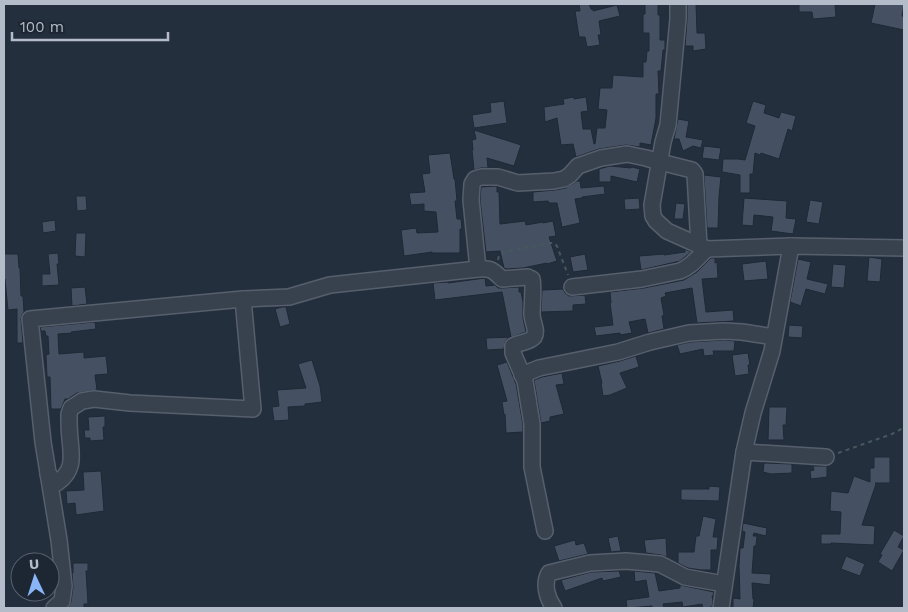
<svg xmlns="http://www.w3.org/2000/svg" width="908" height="612" font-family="'Work Sans',sans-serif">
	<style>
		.building { fill: #455162; stroke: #1f2835 }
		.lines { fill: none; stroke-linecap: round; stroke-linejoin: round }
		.minor-casing { stroke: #565f6c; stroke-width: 18 }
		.path { stroke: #44595c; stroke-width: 2; stroke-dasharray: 4 4; stroke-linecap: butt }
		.minor { stroke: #38414e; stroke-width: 15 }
	</style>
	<rect width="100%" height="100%" fill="#242f3e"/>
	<g class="building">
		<polygon points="579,4 589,4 591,9 593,9 593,11 617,5 620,16 599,21 601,35 598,35 600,45 587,47 585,37 579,37 575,11 580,11"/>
		<polygon points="645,4 658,4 658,15 660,15 660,40 665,40 665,50 663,50 661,71 658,71 659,94 656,94 656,118 651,145 640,143 640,147 626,145 599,149 576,157 573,144 561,145 557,118 545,122 544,107 564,104 563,99 574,97 574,99 586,97 588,111 581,112 583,129 591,129 594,144 595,144 597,128 605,128 607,110 598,109 600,88 612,88 613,75 643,77 643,62 646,62 647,51 649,51 649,33 643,33 643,14 645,14"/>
		<polygon points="687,4 696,4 697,33 705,33 706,49 693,51 693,46 685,46 687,20"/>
		<polygon points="799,4 835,4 836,17 813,19 812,12 799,12"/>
		<polygon points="875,4 904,4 902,16 904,17 904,30 871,23"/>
		<polygon points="504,101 507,123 474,128 472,115 491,112 490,103"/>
		<polygon points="753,101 766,105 764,113 779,118 781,112 796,116 792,131 788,129 779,159 761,153 760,155 755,153 753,174 750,174 750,193 740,193 740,175 722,172 723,159 738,159 745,160 755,126 746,123"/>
		<polygon points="678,119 689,121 686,137 703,140 701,148 693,146 683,151 679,139 674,139"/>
		<polygon points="474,130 521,145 514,166 487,158 488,168 481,168 474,170 472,150 473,150 472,140 476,139"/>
		<polygon points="704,146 721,148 719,160 702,158"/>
		<polygon points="450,153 454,179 455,179 457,201 455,201 457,219 461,219 462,229 460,229 460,253 432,253 432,252 404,256 401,230 416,228 417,233 438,232 436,212 424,211 424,204 411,205 409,193 425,192 422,174 430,173 428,155"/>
		<polygon points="610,166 631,168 632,167 640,169 637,182 611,176 611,182 599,182 599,169"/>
		<polygon points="704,175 721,177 719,196 718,228 707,228"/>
		<polygon points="577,181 580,181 581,188 604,186 605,194 582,197 582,198 575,199 580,223 562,227 557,203 549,203 548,201 533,202 533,192 555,190 566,188"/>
		<polygon points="497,186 497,192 499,192 500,224 525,221 526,225 543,222 543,223 553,221 556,236 549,237 557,261 547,264 547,263 523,268 506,269 504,268 500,251 486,252 480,200 481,187"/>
		<polygon points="76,196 86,196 87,210 77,211"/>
		<polygon points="639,198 640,209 625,210 624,199"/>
		<polygon points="744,198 787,201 786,218 796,219 793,234 771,231 773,217 754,215 753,226 742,225"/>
		<polygon points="810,200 823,202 819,224 806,222"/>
		<polygon points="676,203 685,204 683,219 674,219"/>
		<polygon points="55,220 56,231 43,233 42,222"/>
		<polygon points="76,233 86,233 85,257 75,256"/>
		<polygon points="685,249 691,252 680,261 641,270 639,256 664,254 664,255 685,252"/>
		<polygon points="58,253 59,264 57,264 59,285 42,286 42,274 50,274 48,254"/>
		<polygon points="4,254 18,254 19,268 20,268 21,296 23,296 24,312 22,315 21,319 23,343 17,343 17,309 8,310 5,279 4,279"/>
		<polygon points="585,254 588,270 573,272 570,257"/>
		<polygon points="869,257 882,259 880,282 867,281"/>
		<polygon points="711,258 715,258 715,263 717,262 718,278 702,279 706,312 733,310 734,321 697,323 692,288 665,293 666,296 661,298 664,315 662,316 664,329 648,333 645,319 629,322 632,333 620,335 620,333 596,336 594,327 613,325 610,303 611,303 610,292 644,288 684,280 697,272"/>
		<polygon points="798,259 811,262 807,279 828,284 825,294 806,289 801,306 790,302"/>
		<polygon points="766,261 768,279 744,281 742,264"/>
		<polygon points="833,264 846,265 844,288 831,287"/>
		<polygon points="485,278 486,286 495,285 498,288 502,288 519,287 519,292 521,292 523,302 523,318 526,332 508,338 505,342 504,349 487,350 486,338 511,337 502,292 435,300 433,283 448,282 448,283"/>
		<polygon points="85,287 87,304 72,306 71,288"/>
		<polygon points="563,289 565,293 569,296 585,295 586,304 573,305 573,311 541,312 542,290"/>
		<polygon points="282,307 286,307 290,324 280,327 275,309"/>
		<polygon points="95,322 96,329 71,332 72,333 58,334 59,354 84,352 84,358 106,356 108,374 95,375 97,390 77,393 68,399 65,399 61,409 51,409 50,377 47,377 46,355 49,354 48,336 46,336 45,331 41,331 40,327"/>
		<polygon points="789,325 803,326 802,338 788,337"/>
		<polygon points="724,340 735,341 734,351 713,351 714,355 704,356 703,349 680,354 677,345 690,342"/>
		<polygon points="748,353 750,365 748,365 749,374 735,376 732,355"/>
		<polygon points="636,356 639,367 620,373 627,388 610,395 603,396 601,383 602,383 598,366 620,361"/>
		<polygon points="312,360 320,386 322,402 305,404 305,406 288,407 289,420 274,421 272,407 279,406 277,390 306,388 298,364"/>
		<polygon points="507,362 516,384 523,425 523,432 506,433 505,414 504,415 502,402 507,401 497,365"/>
		<polygon points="562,373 564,384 556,385 564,414 550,417 550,421 541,423 534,380 542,377"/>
		<polygon points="769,407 787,407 786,425 783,425 784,440 768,440"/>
		<polygon points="105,416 105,427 103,427 104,440 90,441 90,438 85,438 84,430 89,430 88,417"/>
		<polygon points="874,457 890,457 890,483 875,483 876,484 862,525 875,526 874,545 831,543 831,544 821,544 821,534 840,534 841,512 830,511 831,491 848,493 854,476 870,482 870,468 874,468"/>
		<polygon points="764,463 792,464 792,473 771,474 763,472"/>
		<polygon points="813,466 827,466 827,477 811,479 810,471 814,470"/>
		<polygon points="101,471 104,511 76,515 75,503 67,504 66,491 84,490 83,472"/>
		<polygon points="709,486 720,487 719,501 681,500 681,489 709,489"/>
		<polygon points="703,516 716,519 713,537 718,537 717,550 711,550 711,570 701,570 688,568 678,563 678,552 694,552 696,536 699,536"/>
		<polygon points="743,523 767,528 766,536 754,533 753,536 757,536 756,546 754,546 752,573 771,574 770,585 752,583 753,599 754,600 753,608 733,608 733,598 740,599 739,566 740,548 743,548 745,532 742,531"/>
		<polygon points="894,530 904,536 898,547 904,550 892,571 878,562 882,555 880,554"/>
		<polygon points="618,536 621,551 611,552 608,538"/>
		<polygon points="666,538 667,557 661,555 646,553 644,540"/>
		<polygon points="575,540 576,545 584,543 588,554 559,561 554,546"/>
		<polygon points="846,556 865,564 860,576 841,569"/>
		<polygon points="73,563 88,563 88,571 86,571 88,604 84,604 84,608 68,608 71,602 73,587 72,573 73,573"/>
		<polygon points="619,571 621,577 603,581 602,578 565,591 561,580 591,572"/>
		<polygon points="634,571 655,573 659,591 680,588 680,585 714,592 713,596 712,596 713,601 712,607 703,608 702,604 683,607 682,602 663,604 664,608 652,608 652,606 627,608 626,600 649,597 646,580 635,582"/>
	</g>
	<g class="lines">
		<defs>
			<g id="minor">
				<polyline points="678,4 678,19 668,125 663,142 652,205 653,216 656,221 667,231 707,249 791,246 904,248"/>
				<polyline points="478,269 471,200 472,184 475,179 481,177 498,177 518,183 554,181 564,179 570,175 578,166 601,158 627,154 646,158 660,162 692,170 695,174 699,246"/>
				<path d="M572,287L642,279L680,271C691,267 698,257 707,249"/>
				<polyline points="522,375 539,368 618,352 650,342 689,333 724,331 742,332 774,337"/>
				<polyline points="744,452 826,457"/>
				<path d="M48,474L57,483C74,471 72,458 70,439C69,431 69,422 69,414L71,408L76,405L82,401L94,399L130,403L253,409L243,299"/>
				<path d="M54,608L62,601L64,586L59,540L43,442L30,319L243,299L289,297L330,285L478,269C491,268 493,270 502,279L528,277C529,278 531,278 532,279C534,283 532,308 532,314C532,322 538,330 534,337C529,343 519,342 513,346V353L525,381L532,424V467L545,531"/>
				<path d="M554,608C547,598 543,584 549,573L590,563L626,561L660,564L685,577L724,584"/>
				<polyline points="721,608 744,452 753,413 772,351 791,246"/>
			</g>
		</defs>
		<use href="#minor" class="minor-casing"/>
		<g class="path">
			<polyline points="498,260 499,255 504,252 550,243 554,243 557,246 568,275"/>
			<polyline points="838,453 892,434 903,428 904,426"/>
		</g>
		<use href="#minor" class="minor"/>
	</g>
	<rect width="908" height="612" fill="none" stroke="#b4bcc9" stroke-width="10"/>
	<g transform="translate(35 577) rotate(356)"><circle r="24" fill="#1d2633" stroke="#59626f"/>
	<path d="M0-4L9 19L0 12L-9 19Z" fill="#8ab4f8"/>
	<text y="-8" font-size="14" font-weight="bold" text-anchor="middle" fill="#b4bcc9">U</text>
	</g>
	<path d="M12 32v8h156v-8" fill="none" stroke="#b4bcc9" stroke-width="2.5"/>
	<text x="20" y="32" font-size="15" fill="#b4bcc9" stroke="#1d2633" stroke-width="4" paint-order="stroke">100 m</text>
</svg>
